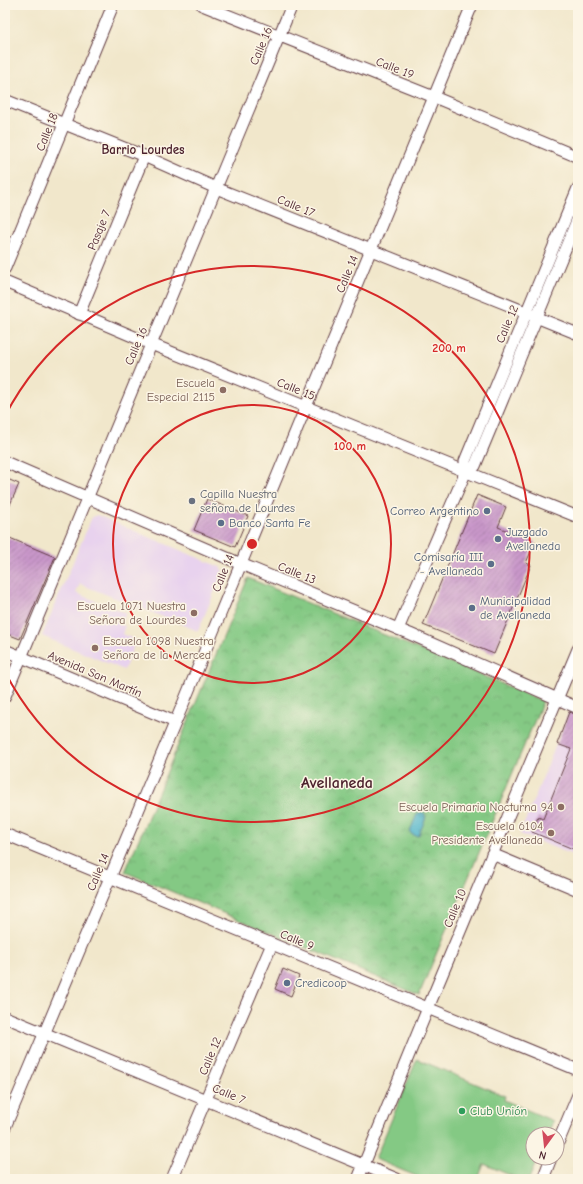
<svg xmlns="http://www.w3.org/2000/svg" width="583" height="1184" font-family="'Comic Neue',sans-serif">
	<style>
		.built { fill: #e8d2ee }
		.grass { fill: #84c984; stroke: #677458 }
		.park { fill: url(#park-crowns); stroke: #677458 }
		.water { fill: url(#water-ripples); stroke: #4b6a7a }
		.building { fill: url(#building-hatch) }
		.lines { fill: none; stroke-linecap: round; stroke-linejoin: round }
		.minor-casing { stroke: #633d43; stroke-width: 13 }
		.minor { stroke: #fff; stroke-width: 11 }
		.ring { fill: none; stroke: #d62828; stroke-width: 2 }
		.education-dot { fill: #8d6e63; stroke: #fcf5e5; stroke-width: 1.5 }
		.worship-dot { fill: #6b7280; stroke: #fcf5e5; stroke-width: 1.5 }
		.service-dot { fill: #5c6f8a; stroke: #fcf5e5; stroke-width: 1.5 }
		.leisure-dot { fill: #2e9e5b; stroke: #fcf5e5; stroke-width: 1.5 }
		.labels { text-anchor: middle; stroke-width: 3; stroke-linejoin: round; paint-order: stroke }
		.street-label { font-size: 12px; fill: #4a1f2b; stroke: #fcf5e5 }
		.education-label { font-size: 12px; fill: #785e54; stroke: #fcf5e5; text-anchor: end }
		.worship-label { font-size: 12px; fill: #5b616d; stroke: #fcf5e5; text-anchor: start }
		.service-label { font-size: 12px; fill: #4e5e75; stroke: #fcf5e5; text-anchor: start }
		.leisure-label { font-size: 12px; fill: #27864d; stroke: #fcf5e5; text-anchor: start }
		.neighbourhood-label { font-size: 13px; font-weight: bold; fill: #4a1f2b; stroke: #fcf5e5 }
		.district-label { font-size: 16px; font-weight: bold; fill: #4a1f2b; stroke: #fcf5e5 }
		.centre { fill: #d62828; stroke: #fcf5e5; stroke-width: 2 }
		.ring-label { font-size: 12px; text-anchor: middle; font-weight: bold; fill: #d62828; stroke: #fcf5e5; stroke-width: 3; stroke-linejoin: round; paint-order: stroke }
	</style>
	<defs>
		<pattern id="park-crowns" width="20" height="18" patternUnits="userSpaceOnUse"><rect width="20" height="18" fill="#84c984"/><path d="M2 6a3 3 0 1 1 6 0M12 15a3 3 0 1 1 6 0" fill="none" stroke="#74ac72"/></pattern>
		<pattern id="water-ripples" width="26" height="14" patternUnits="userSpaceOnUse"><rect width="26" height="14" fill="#4cb4ca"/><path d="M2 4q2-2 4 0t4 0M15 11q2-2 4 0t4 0" fill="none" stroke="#4192a4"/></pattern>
		<pattern id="building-hatch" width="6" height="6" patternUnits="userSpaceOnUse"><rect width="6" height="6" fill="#c997ca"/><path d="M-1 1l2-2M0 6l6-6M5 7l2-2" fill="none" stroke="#a57ba4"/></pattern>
	</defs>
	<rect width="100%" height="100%" fill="#fcf5e5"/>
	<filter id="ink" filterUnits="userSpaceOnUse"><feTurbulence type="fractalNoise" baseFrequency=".025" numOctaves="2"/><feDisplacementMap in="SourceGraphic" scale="8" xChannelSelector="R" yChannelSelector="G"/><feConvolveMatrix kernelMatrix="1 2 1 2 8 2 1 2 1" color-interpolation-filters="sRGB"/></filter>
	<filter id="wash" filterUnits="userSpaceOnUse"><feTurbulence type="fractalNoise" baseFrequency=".012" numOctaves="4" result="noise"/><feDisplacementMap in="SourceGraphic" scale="16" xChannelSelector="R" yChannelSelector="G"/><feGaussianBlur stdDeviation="0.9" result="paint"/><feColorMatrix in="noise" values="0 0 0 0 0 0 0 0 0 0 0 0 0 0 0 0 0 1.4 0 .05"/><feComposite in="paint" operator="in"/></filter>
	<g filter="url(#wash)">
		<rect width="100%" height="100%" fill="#f1e7cb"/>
		<g class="built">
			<polygon points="97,515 220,567 223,571 198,631 80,584 76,593 126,613 121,624 125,626 122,634 136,640 124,670 42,636 92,517"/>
			<polygon points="570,710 578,713 578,857 520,834"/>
		</g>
		<polygon class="grass" points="417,1059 505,1096 504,1100 553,1121 548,1134 533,1134 533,1158 538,1158 529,1179 519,1179 484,1164 478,1179 423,1179 375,1159"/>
		<polygon class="park" points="248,578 543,701 419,995 125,872"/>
		<polygon class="water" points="421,812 424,813 426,817 419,835 416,836 411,834 410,831 417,814"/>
		<g id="blocks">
			<g class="building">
				<polygon points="5,478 19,484 5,516"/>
				<polygon points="477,495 506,507 498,527 535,542 526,563 531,565 494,654 423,625"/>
				<polygon points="207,499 248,516 235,547 194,530"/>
				<polygon points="5,536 55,557 20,639 5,633"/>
				<polygon points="569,712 578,715 578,786 574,795 578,797 578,851 532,832 538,817 543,819 571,749 557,744"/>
				<polygon points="283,969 299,976 291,996 275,989"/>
			</g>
		</g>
	</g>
	<g filter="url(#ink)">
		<use href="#blocks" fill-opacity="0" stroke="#633d43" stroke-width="1"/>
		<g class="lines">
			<defs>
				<g id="minor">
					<polyline points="202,5 434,97 578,157"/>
					<polyline points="5,100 144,156 216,188 526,312 536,317 578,334"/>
					<polyline points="5,268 113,5"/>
					<polyline points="5,282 151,344 578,517"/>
					<polyline points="79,314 144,156"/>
					<polyline points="5,462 241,564 410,634 578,708"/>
					<polyline points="466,471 475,466 578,218"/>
					<polyline points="398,629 466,471 465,461 578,188"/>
					<polyline points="5,650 175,722"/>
					<polyline points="5,696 292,5"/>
					<polyline points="5,834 578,1070"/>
					<polyline points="492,854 578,890"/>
					<polyline points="5,1017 397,1179"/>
					<polyline points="5,1127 183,704 472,5"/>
					<polyline points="557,1145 578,1095"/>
					<polyline points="172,1179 272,944"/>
					<polyline points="358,1179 428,1008 578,649"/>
					<polyline points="543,1179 551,1158"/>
				</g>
			</defs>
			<use href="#minor" class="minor-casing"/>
			<use href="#minor" class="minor"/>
		</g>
	</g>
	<g class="ring">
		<circle cx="252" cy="544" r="139"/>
		<path d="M5 416A278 278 0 1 1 5 672"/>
	</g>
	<g class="education-dot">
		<circle cx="223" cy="390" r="4"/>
		<circle cx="194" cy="613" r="4"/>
		<circle cx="95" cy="648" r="4"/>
		<circle cx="561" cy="807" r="4"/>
		<circle cx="551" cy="833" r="4"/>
	</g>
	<circle class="worship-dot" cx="192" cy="501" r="4"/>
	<g class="service-dot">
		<circle cx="487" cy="511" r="4"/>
		<circle cx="221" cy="523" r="4"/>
		<circle cx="498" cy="539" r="4"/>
		<circle cx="491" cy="564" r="4"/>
		<circle cx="472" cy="608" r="4"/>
		<circle cx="287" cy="983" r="4"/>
	</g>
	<circle class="leisure-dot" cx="462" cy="1111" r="4"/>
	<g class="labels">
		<g class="street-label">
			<text transform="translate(261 46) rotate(-67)" y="4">Calle 16</text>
			<text transform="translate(395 68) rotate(21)" y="4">Calle 19</text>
			<text transform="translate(47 132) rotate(-68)" y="4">Calle 18</text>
			<text transform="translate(296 206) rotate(22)" y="4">Calle 17</text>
			<text transform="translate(99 230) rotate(-68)" y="4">Pasaje 7</text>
			<text transform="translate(347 274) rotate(-68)" y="4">Calle 14</text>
			<text transform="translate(507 324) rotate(-67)" y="4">Calle 12</text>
			<text transform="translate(136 346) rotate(-67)" y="4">Calle 16</text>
			<text transform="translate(296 389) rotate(22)" y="4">Calle 15</text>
			<text transform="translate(223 573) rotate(-68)" y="4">Calle 14</text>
			<text transform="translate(297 573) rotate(22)" y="4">Calle 13</text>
			<text transform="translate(95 674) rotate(23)" y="4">Avenida San Martín</text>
			<text transform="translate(98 872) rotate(-67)" y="4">Calle 14</text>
			<text transform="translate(455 908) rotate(-67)" y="4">Calle 10</text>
			<text transform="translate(297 940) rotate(22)" y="4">Calle 9</text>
			<text transform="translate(210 1056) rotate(-67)" y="4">Calle 12</text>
			<text transform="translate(229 1094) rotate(23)" y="4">Calle 7</text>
		</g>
		<g class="education-label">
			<text x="215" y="387">Escuela<tspan x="215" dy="14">Especial 2115</tspan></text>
			<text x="186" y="610">Escuela 1071 Nuestra<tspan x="186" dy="14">Señora de Lourdes</tspan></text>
			<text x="103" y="645" text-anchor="start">Escuela 1098 Nuestra<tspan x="103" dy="14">Señora de la Merced</tspan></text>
			<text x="553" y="811">Escuela Primaria Nocturna 94</text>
			<text x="543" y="830">Escuela 6104<tspan x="543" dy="14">Presidente Avellaneda</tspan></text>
		</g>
		<g class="worship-label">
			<text x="200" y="498">Capilla Nuestra<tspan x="200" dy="14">señora de Lourdes</tspan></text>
		</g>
		<g class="service-label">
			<text x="479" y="515" text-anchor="end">Correo Argentino</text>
			<text x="229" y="527">Banco Santa Fe</text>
			<text x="506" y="536">Juzgado<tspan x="506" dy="14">Avellaneda</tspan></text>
			<text x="483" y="561" text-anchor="end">Comisaría III<tspan x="483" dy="14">- Avellaneda</tspan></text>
			<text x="480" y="605">Municipalidad<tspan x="480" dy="14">de Avellaneda</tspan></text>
			<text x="295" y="987">Credicoop</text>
		</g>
		<g class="leisure-label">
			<text x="470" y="1115">Club Unión</text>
		</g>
		<g class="neighbourhood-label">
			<text x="143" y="154">Barrio Lourdes</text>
		</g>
		<g class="district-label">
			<text x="337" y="788">Avellaneda</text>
		</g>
	</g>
	<circle cx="252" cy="544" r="6" class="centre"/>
	<g class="ring-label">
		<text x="449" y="352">200 m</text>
		<text x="350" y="450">100 m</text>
	</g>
	<rect width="583" height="1184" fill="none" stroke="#fcf5e5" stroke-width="20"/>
	<g transform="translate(545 1146) rotate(195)"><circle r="19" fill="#fcf5e5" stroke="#b59f9b"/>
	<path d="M0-3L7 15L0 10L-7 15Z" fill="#d1495b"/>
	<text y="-6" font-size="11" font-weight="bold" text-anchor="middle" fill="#4a1f2b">N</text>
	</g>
</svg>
